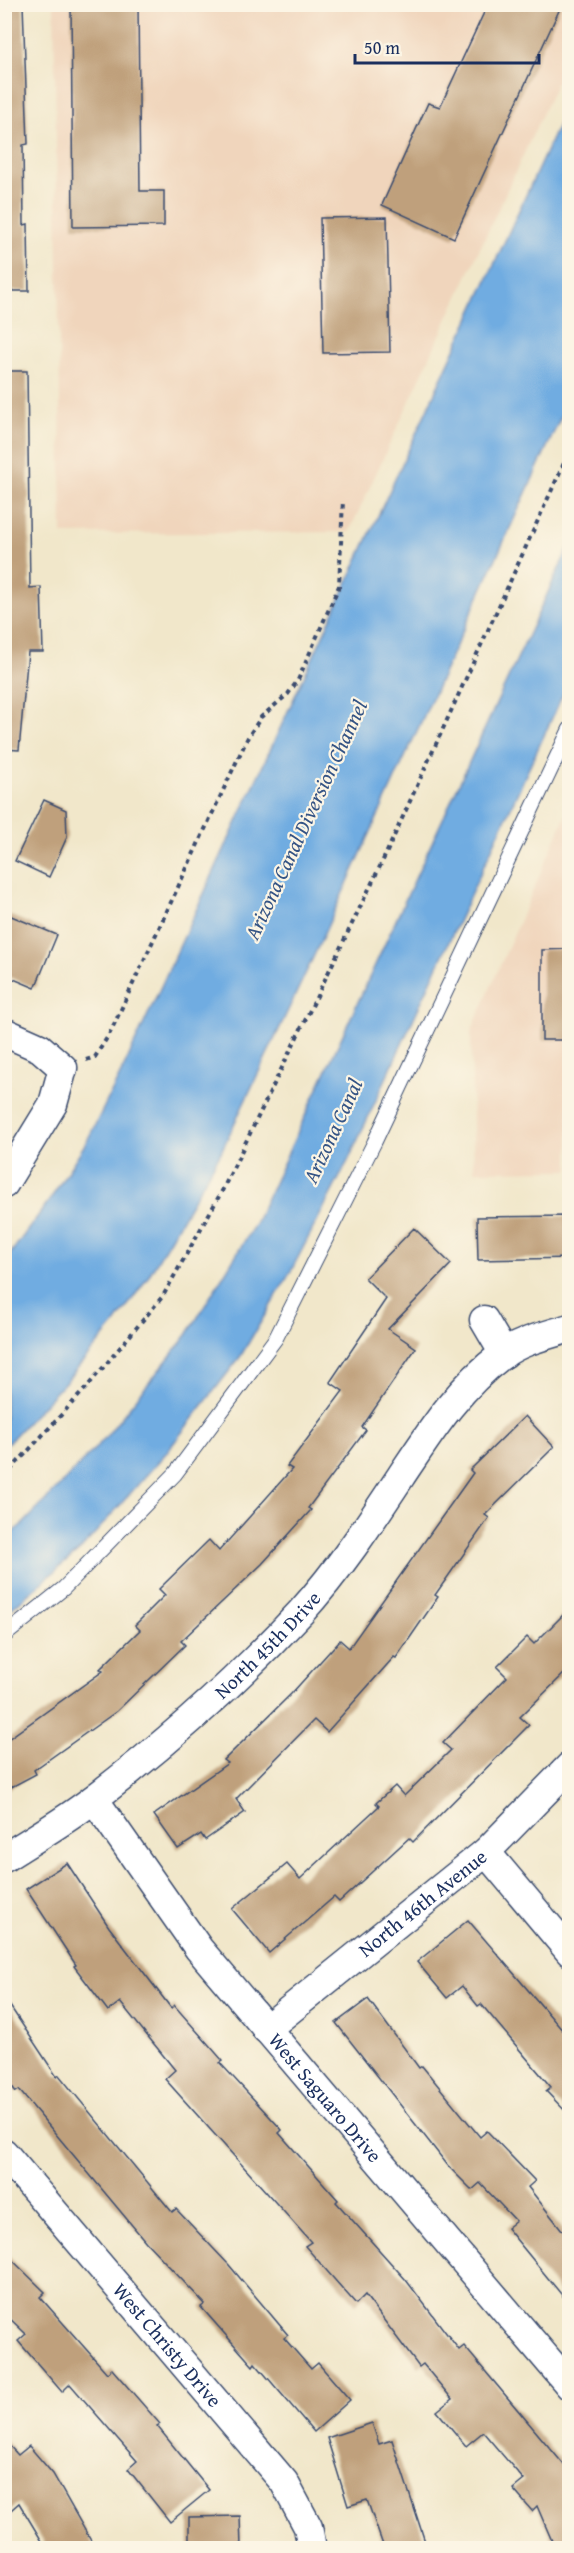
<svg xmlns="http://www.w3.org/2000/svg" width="574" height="2553" font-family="'Gentium Book Plus',serif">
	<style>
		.built { fill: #f0d5bc }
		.water { fill: #70ace1; stroke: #466ea0; stroke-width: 1.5 }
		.building { fill: #bfa07b }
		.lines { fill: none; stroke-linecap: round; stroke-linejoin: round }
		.service-casing { stroke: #3b4b6e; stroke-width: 16 }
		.minor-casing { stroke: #3b4b6e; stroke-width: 31 }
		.path { stroke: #3b4b6e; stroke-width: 4; stroke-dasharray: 4.5 4.5; stroke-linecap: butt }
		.service { stroke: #fff; stroke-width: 14 }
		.minor { stroke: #fff; stroke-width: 28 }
		.labels { text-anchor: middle; stroke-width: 4.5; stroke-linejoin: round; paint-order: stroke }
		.street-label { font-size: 20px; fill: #1b2f5e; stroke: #fcf5e5 }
		.water-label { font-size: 21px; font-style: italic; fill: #355485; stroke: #fcf5e5 }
	</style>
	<rect width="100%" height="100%" fill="#fcf5e5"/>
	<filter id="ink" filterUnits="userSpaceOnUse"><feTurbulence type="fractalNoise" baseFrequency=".0167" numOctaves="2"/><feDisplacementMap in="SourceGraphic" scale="12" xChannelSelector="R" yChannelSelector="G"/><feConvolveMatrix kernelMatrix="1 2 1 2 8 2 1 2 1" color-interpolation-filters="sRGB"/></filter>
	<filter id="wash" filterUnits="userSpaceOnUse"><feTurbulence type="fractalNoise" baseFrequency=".008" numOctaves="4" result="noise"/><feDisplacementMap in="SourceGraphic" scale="24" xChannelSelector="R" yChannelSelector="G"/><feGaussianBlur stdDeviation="1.35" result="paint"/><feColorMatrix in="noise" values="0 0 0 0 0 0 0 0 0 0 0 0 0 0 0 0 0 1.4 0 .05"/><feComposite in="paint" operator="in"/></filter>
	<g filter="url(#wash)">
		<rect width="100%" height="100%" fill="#f1e7ca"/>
		<g class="built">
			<polygon points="54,5 569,5 569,56 349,532 62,534"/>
			<polygon points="569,808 569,1170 474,1171 471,1032"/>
		</g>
		<g class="water">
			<polygon points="569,102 569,399 318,947 220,1154 148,1277 114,1325 67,1380 5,1446 5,1261 51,1198 87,1141 122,1071"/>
			<polygon points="569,547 569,681 348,1161 290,1273 240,1357 166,1453 82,1548 5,1614 5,1538 24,1523 105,1438 187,1335 255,1224"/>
		</g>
		<g id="blocks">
			<g class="building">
				<polygon points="4,4 23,4 28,144 23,145 24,225 28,224 29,291 4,291"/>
				<polygon points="71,4 138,4 140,191 164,191 164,226 73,227"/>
				<polygon points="488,4 562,4 454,238 382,205 428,103 440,107"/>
				<polygon points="387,217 390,352 323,353 320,218"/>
				<polygon points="4,371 27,371 30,588 41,587 43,652 28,652 19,750 4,749"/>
				<polygon points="44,800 66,810 67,837 49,877 15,861"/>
				<polygon points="4,913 57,935 35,988 4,975"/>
				<polygon points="570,949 570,1040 542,1040 542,950"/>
				<polygon points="570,1216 570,1258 478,1260 477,1217"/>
				<polygon points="414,1228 451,1264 388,1329 416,1348 362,1427 366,1430 308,1508 311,1510 262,1564 181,1641 185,1645 117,1711 34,1770 36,1774 4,1791 4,1742 103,1671 100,1669 140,1630 135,1625 165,1595 159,1589 209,1540 219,1551 292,1469 287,1466 343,1391 330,1382 386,1299 365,1278"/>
				<polygon points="525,1416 554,1447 485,1515 489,1518 435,1595 438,1597 396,1658 394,1657 327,1732 314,1720 236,1799 245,1812 205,1840 201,1834 178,1849 154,1815 228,1763 224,1760 291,1694 340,1640 349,1648 473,1473 470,1470"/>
				<polygon points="570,1608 570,1668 520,1717 529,1725 413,1842 409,1838 339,1902 334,1897 269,1953 232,1909 287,1864 300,1879 379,1806 376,1803 395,1786 404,1796 451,1750 443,1743 507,1677 497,1667 527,1637 534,1644"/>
				<polygon points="67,1863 109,1927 171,2008 174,2005 223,2061 220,2063 282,2130 279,2133 338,2200 336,2202 406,2280 459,2350 464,2346 570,2472 570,2548 555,2548 537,2506 532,2511 513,2489 524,2480 483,2432 466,2446 437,2411 452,2399 423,2364 419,2367 365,2295 356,2304 305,2246 311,2242 165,2079 175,2070 120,2002 108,2011 74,1966 76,1965 26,1889"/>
				<polygon points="468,1920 570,2039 570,2116 546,2091 551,2087 481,2004 478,2006 462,1986 447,1998 417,1962"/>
				<polygon points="4,1997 57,2077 59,2075 172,2212 176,2209 229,2265 288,2335 284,2338 311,2369 318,2363 350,2400 314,2432 255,2363 253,2366 201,2307 205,2304 146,2242 19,2090 16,2092 4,2075"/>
				<polygon points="368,1999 419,2068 422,2066 480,2137 487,2131 535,2181 528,2187 570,2240 570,2305 507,2228 516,2221 480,2183 472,2190 449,2167 336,2023"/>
				<polygon points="4,2252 45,2292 40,2297 107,2373 112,2369 160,2424 157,2426 209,2490 170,2522 128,2469 137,2461 70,2384 62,2392 18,2341 26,2334 4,2313"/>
				<polygon points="372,2423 379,2444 392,2440 427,2548 384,2548 367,2500 348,2506 327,2438"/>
				<polygon points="4,2440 18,2455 29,2446 53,2474 95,2548 46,2548 19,2503 4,2516"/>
				<polygon points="240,2516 241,2548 189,2548 189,2517"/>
			</g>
		</g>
	</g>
	<g filter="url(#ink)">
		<use href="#blocks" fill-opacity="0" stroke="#3b4b6e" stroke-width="1.5"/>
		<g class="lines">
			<defs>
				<polyline id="service" points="4,1636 64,1588 175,1474 276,1338 374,1143 570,729"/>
				<g id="minor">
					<polyline points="4,1032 40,1048 63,1068 53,1104 4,1184"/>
					<polyline points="484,1320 504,1354"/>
					<path id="s1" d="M94,1799L199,1949L570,2386"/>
					<polyline points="486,1852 570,1952"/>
					<path id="s2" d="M4,1858C35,1838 67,1820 95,1798C168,1742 239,1679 301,1612C339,1570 370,1523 401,1476C431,1431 458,1388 502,1355C521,1341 547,1335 570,1328"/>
					<path id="s3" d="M266,2029L486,1852L570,1766"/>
					<path id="s4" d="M4,2153L284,2482L308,2527L312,2548"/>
				</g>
			</defs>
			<use href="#service" class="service-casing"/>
			<use href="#minor" class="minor-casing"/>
			<g class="path">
				<polyline points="86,1060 95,1057 110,1033 248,737 261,717 288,694 298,680 339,586 343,500"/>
				<polyline points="4,1477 86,1388 163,1296 222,1191 385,856 570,450"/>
			</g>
			<use href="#service" class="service"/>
			<use href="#minor" class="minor"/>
		</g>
	</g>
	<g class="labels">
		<g class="street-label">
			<text dy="7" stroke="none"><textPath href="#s2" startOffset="340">North 45th Drive</textPath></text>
			<text dy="7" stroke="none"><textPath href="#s3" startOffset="201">North 46th Avenue</textPath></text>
			<text dy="7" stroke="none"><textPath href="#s1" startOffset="378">West Saguaro Drive</textPath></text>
			<text dy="7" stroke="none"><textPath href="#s4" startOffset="252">West Christy Drive</textPath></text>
		</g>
		<g class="water-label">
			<text transform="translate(306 820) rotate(-65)" y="7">Arizona Canal Diversion Channel</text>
			<text transform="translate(333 1131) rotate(-65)" y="7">Arizona Canal</text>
		</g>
	</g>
	<rect width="574" height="2553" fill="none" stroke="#fcf5e5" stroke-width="24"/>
	<path d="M355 54v9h184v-9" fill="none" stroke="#1b2f5e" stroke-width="3"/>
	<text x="364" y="54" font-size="18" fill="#1b2f5e" stroke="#fcf5e5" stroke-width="4.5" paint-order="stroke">50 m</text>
</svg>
